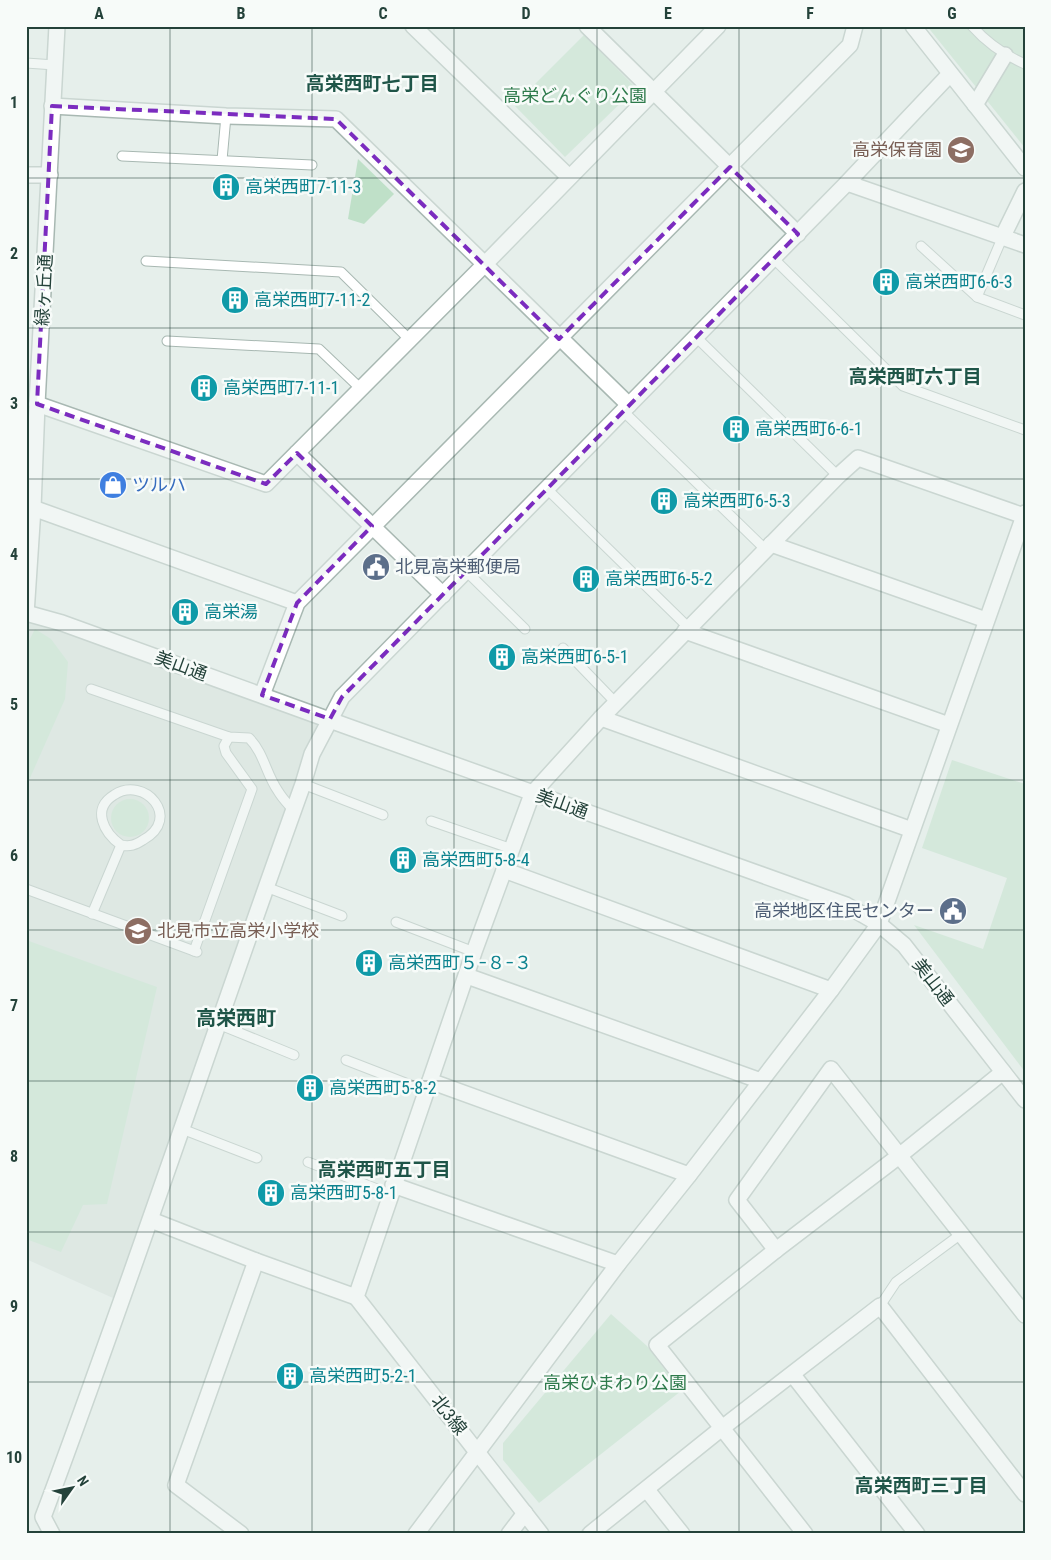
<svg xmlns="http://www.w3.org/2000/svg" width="1051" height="1560" font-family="'Roboto Condensed','Noto Sans JP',sans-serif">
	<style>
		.built { fill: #d4dfda }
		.green { fill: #bfe0c8 }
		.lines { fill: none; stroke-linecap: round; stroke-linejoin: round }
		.service-casing { stroke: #a8b8b2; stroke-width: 11 }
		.minor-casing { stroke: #a8b8b2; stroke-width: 18 }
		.tertiary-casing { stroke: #a8b8b2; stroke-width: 18 }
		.service { stroke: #fff; stroke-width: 9 }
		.minor { stroke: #fff; stroke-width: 15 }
		.tertiary { stroke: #fff; stroke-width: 15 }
		.marked { fill: none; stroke: #7b2cbf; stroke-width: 4; stroke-dasharray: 10 6; stroke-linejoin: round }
		.grid { fill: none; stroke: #24423a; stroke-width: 1; stroke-opacity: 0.55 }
		.labels { text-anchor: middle; stroke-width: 5; stroke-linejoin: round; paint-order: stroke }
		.park-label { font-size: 18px; fill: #2d7a4b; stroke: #f7fbf9 }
		.education-label { font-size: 18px; fill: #785e54; stroke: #f7fbf9; text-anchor: end }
		.culture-label { font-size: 18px; fill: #0d838f; stroke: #f7fbf9; text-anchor: start }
		.street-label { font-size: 18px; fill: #24423a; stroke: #f7fbf9 }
		.shop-label { font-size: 18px; fill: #366cbe; stroke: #f7fbf9; text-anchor: start }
		.service-label { font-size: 18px; fill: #4e5e75; stroke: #f7fbf9; text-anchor: start }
		.neighbourhood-label { font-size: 19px; font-weight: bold; fill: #1f5548; stroke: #f7fbf9 }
		.quarter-label { font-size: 20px; font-weight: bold; fill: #1f5548; stroke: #f7fbf9 }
		.neatline { fill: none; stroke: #24423a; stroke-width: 2 }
		.grid-label { font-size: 16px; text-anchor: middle; font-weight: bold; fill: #24423a }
	</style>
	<rect width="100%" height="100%" fill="#e6efeb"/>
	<polygon class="built" points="26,614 330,719 122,1302 26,1259"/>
	<g class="green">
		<polygon points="927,26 1025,26 1025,148"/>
		<polygon points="584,35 636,88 565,157 514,105"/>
		<polygon points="358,159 394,194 364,224 348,219"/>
		<polygon points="35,629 51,639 68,662 65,699 26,787 26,647"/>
		<polygon points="952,760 1025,784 1025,1072 914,925 983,949 1007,878 922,848"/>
		<circle cx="130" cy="818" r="19"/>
		<polygon points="26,940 157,987 107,1204 83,1205 61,1252 26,1239"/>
		<polygon points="611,1314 647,1346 681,1391 539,1503 503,1460 503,1443"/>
	</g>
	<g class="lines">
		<defs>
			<g id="service">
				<path d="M972,26C988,44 1004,55 1025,64"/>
				<polyline points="26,63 55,65"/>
				<polyline points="122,156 312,165"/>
				<polyline points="222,160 226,116"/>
				<polyline points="921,246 977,297 1025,315"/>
				<polyline points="773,258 903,386 1025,430"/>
				<polyline points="146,261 341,272 410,340"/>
				<polyline points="977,297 1003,236"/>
				<polyline points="696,337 838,476"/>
				<polyline points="167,341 319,349 361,389"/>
				<polyline points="623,411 766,550"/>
				<polyline points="547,489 689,628"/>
				<polyline points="466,571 525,629"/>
				<polyline points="563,648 616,703"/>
				<path d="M91,689L229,737L249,738C264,753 266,774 278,791C282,798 288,804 293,810"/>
				<polyline points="303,784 383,815"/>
				<polyline points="431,821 512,849"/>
				<polyline points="266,887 342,916"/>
				<polyline points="26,889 197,952"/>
				<path d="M92,914L121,845C104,833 91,809 114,795C144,775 183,818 143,840C135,845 130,847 121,845"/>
				<polyline points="396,922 474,952"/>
				<polyline points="194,951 252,789 226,753 224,746 229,737"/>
				<polyline points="218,1024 294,1055"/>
				<polyline points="346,1060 426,1091"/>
				<polyline points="182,1129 257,1158"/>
				<polyline points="308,1162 390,1194"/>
				<polyline points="880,1306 896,1282 961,1234"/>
			</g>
			<g id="minor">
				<polyline points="413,26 569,177"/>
				<polyline points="587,26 798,234"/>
				<polyline points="913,26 1025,168"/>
				<polyline points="975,105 1005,55"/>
				<polyline points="52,106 226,116 336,119 629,405"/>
				<polyline points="26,175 50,175"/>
				<polyline points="847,183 950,74"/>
				<polyline points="1003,236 1025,191"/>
				<polyline points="37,404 266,484 485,264 718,26"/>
				<polyline points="297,453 443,595"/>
				<polyline points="33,508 297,603"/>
				<polyline points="771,544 986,620"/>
				<polyline points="685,631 949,725"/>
				<polyline points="262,695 297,603 850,45 855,26"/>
				<polyline points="601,718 912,830"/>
				<polyline points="532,794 601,718 838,476 858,458 1024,516"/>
				<polyline points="504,870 831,990"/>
				<polyline points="467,976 761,1081"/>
				<polyline points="430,1081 689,1175"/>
				<polyline points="393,1185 618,1264"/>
				<polyline points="151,1220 256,1261 356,1297"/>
				<polyline points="776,1250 737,1200 831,1069 1025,1315"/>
				<polyline points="793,1375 917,1534"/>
				<polyline points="647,1490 682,1534"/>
				<path d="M52,1534L43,1517C134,1274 215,1028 303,784L312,754L342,697L847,183L1025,245"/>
				<polyline points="241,1534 176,1485 256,1261"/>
				<polyline points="416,1534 618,1264 689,1175 831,990 879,924 1025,513"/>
				<polyline points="509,1534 525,1513"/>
				<polyline points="590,1534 722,1428 880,1306 1025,1494"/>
				<polyline points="805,1534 657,1345 776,1250 899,1156 1003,1072"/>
			</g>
			<g id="tertiary">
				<path d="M26,613L62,623C323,718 584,812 846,905L879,924L904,945L1025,1100"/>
				<polyline points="26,614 33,508 37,404 57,26"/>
				<polyline points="532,794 474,952 356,1297 541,1534"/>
			</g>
		</defs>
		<use href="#service" class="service-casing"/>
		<use href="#minor" class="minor-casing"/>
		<use href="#tertiary" class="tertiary-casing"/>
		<use href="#service" class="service"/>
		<use href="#minor" class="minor"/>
		<use href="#tertiary" class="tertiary"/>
	</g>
	<path d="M0 0H1051V1560H0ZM52,106L336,119L559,339L730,167L798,234L342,697L330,719L262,695L297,603L372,526L297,453L266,484L37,404Z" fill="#e6efeb" fill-opacity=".55" fill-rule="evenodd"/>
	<path class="marked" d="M52,106L336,119L559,339L730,167L798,234L342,697L330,719L262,695L297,603L372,526L297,453L266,484L37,404Z"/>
	<path class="grid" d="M170,26V1534M312,26V1534M454,26V1534M597,26V1534M739,26V1534M881,26V1534M26,178H1025M26,328H1025M26,479H1025M26,630H1025M26,780H1025M26,930H1025M26,1081H1025M26,1232H1025M26,1382H1025"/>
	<defs>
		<symbol id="school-disc" viewBox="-11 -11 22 22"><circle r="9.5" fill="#8d6e63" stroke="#f7fbf9"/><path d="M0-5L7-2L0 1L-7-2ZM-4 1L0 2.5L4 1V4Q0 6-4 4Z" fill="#fff"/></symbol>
		<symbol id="building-disc" viewBox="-11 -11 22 22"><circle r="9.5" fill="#0f9aa8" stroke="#f7fbf9"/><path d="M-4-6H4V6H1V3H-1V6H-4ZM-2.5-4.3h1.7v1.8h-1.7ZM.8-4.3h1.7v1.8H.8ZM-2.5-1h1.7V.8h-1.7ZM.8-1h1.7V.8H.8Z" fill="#fff"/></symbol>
		<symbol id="shop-disc" viewBox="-11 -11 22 22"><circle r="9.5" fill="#3f7fe0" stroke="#f7fbf9"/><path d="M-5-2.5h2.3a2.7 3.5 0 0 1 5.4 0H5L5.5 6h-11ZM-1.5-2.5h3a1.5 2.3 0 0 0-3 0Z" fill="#fff"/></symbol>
		<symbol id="civic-disc" viewBox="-11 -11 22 22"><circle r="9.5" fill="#5c6f8a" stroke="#f7fbf9"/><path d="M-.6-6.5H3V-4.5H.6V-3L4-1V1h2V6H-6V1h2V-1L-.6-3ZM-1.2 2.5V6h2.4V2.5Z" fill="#fff"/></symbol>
	</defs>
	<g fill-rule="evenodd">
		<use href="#school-disc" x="945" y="134" width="32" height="32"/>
		<use href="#building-disc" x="210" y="171" width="32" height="32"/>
		<use href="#building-disc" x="870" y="266" width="32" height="32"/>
		<use href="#building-disc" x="219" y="284" width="32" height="32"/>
		<use href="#building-disc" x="188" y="372" width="32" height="32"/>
		<use href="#building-disc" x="720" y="413" width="32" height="32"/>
		<use href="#shop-disc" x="97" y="469" width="32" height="32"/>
		<use href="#building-disc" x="648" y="485" width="32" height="32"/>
		<use href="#civic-disc" x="360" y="551" width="32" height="32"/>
		<use href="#building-disc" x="570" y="563" width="32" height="32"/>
		<use href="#building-disc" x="169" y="596" width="32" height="32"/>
		<use href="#building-disc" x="486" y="641" width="32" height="32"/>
		<use href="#building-disc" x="387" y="844" width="32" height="32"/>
		<use href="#civic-disc" x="937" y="895" width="32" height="32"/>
		<use href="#school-disc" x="122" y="915" width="32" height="32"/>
		<use href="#building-disc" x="353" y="947" width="32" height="32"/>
		<use href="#building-disc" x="294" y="1072" width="32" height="32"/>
		<use href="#building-disc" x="255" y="1177" width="32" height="32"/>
		<use href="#building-disc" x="274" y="1360" width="32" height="32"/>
	</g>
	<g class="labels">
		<g class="park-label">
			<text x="575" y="102">高栄どんぐり公園</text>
			<text x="615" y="1389">高栄ひまわり公園</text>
		</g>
		<g class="education-label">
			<text x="942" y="156">高栄保育園</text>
			<text x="157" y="937" text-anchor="start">北見市立高栄小学校</text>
		</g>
		<g class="culture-label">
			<text x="245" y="193">高栄西町7-11-3</text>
			<text x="905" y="288">高栄西町6-6-3</text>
			<text x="254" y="306">高栄西町7-11-2</text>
			<text x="223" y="394">高栄西町7-11-1</text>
			<text x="755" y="435">高栄西町6-6-1</text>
			<text x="683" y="507">高栄西町6-5-3</text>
			<text x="605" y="585">高栄西町6-5-2</text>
			<text x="204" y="618">高栄湯</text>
			<text x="521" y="663">高栄西町6-5-1</text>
			<text x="422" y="866">高栄西町5-8-4</text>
			<text x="388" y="969">高栄西町５−８−３</text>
			<text x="329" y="1094">高栄西町5-8-2</text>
			<text x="290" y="1199">高栄西町5-8-1</text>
			<text x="309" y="1382">高栄西町5-2-1</text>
		</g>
		<g class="street-label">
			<text transform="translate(44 290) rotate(-87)" y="6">緑ヶ丘通</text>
			<text transform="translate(181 666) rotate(20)" y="6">美山通</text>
			<text transform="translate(562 804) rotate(20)" y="6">美山通</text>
			<text transform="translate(933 982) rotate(52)" y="6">美山通</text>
			<text transform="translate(449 1415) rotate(52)" y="6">北3線</text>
		</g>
		<g class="shop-label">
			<text x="132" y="491">ツルハ</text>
		</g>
		<g class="service-label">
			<text x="395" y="573">北見高栄郵便局</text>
			<text x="934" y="917" text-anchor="end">高栄地区住民センター</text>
		</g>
		<g class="neighbourhood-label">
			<text x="372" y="90">高栄西町七丁目</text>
			<text x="915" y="383">高栄西町六丁目</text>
			<text x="384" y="1176">高栄西町五丁目</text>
			<text x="921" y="1492">高栄西町三丁目</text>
		</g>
		<g class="quarter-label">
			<text x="236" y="1025">高栄西町</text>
		</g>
	</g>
	<rect width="1051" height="1560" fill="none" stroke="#f7fbf9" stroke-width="55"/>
	<g transform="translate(72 1488) rotate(57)" stroke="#f7fbf9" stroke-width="4" paint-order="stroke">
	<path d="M0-4L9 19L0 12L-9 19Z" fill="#24423a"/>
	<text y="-8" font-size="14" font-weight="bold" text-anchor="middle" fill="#24423a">N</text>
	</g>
	<rect x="28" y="28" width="996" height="1504" class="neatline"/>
	<g class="grid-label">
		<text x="99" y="19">A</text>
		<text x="241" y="19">B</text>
		<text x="383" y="19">C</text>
		<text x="526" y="19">D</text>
		<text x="668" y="19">E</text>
		<text x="810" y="19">F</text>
		<text x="952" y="19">G</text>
		<text x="14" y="108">1</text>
		<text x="14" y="259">2</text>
		<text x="14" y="409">3</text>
		<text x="14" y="560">4</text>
		<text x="14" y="710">5</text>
		<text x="14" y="861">6</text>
		<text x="14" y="1011">7</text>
		<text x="14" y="1162">8</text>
		<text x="14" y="1312">9</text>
		<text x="14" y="1463">10</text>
	</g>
</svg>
